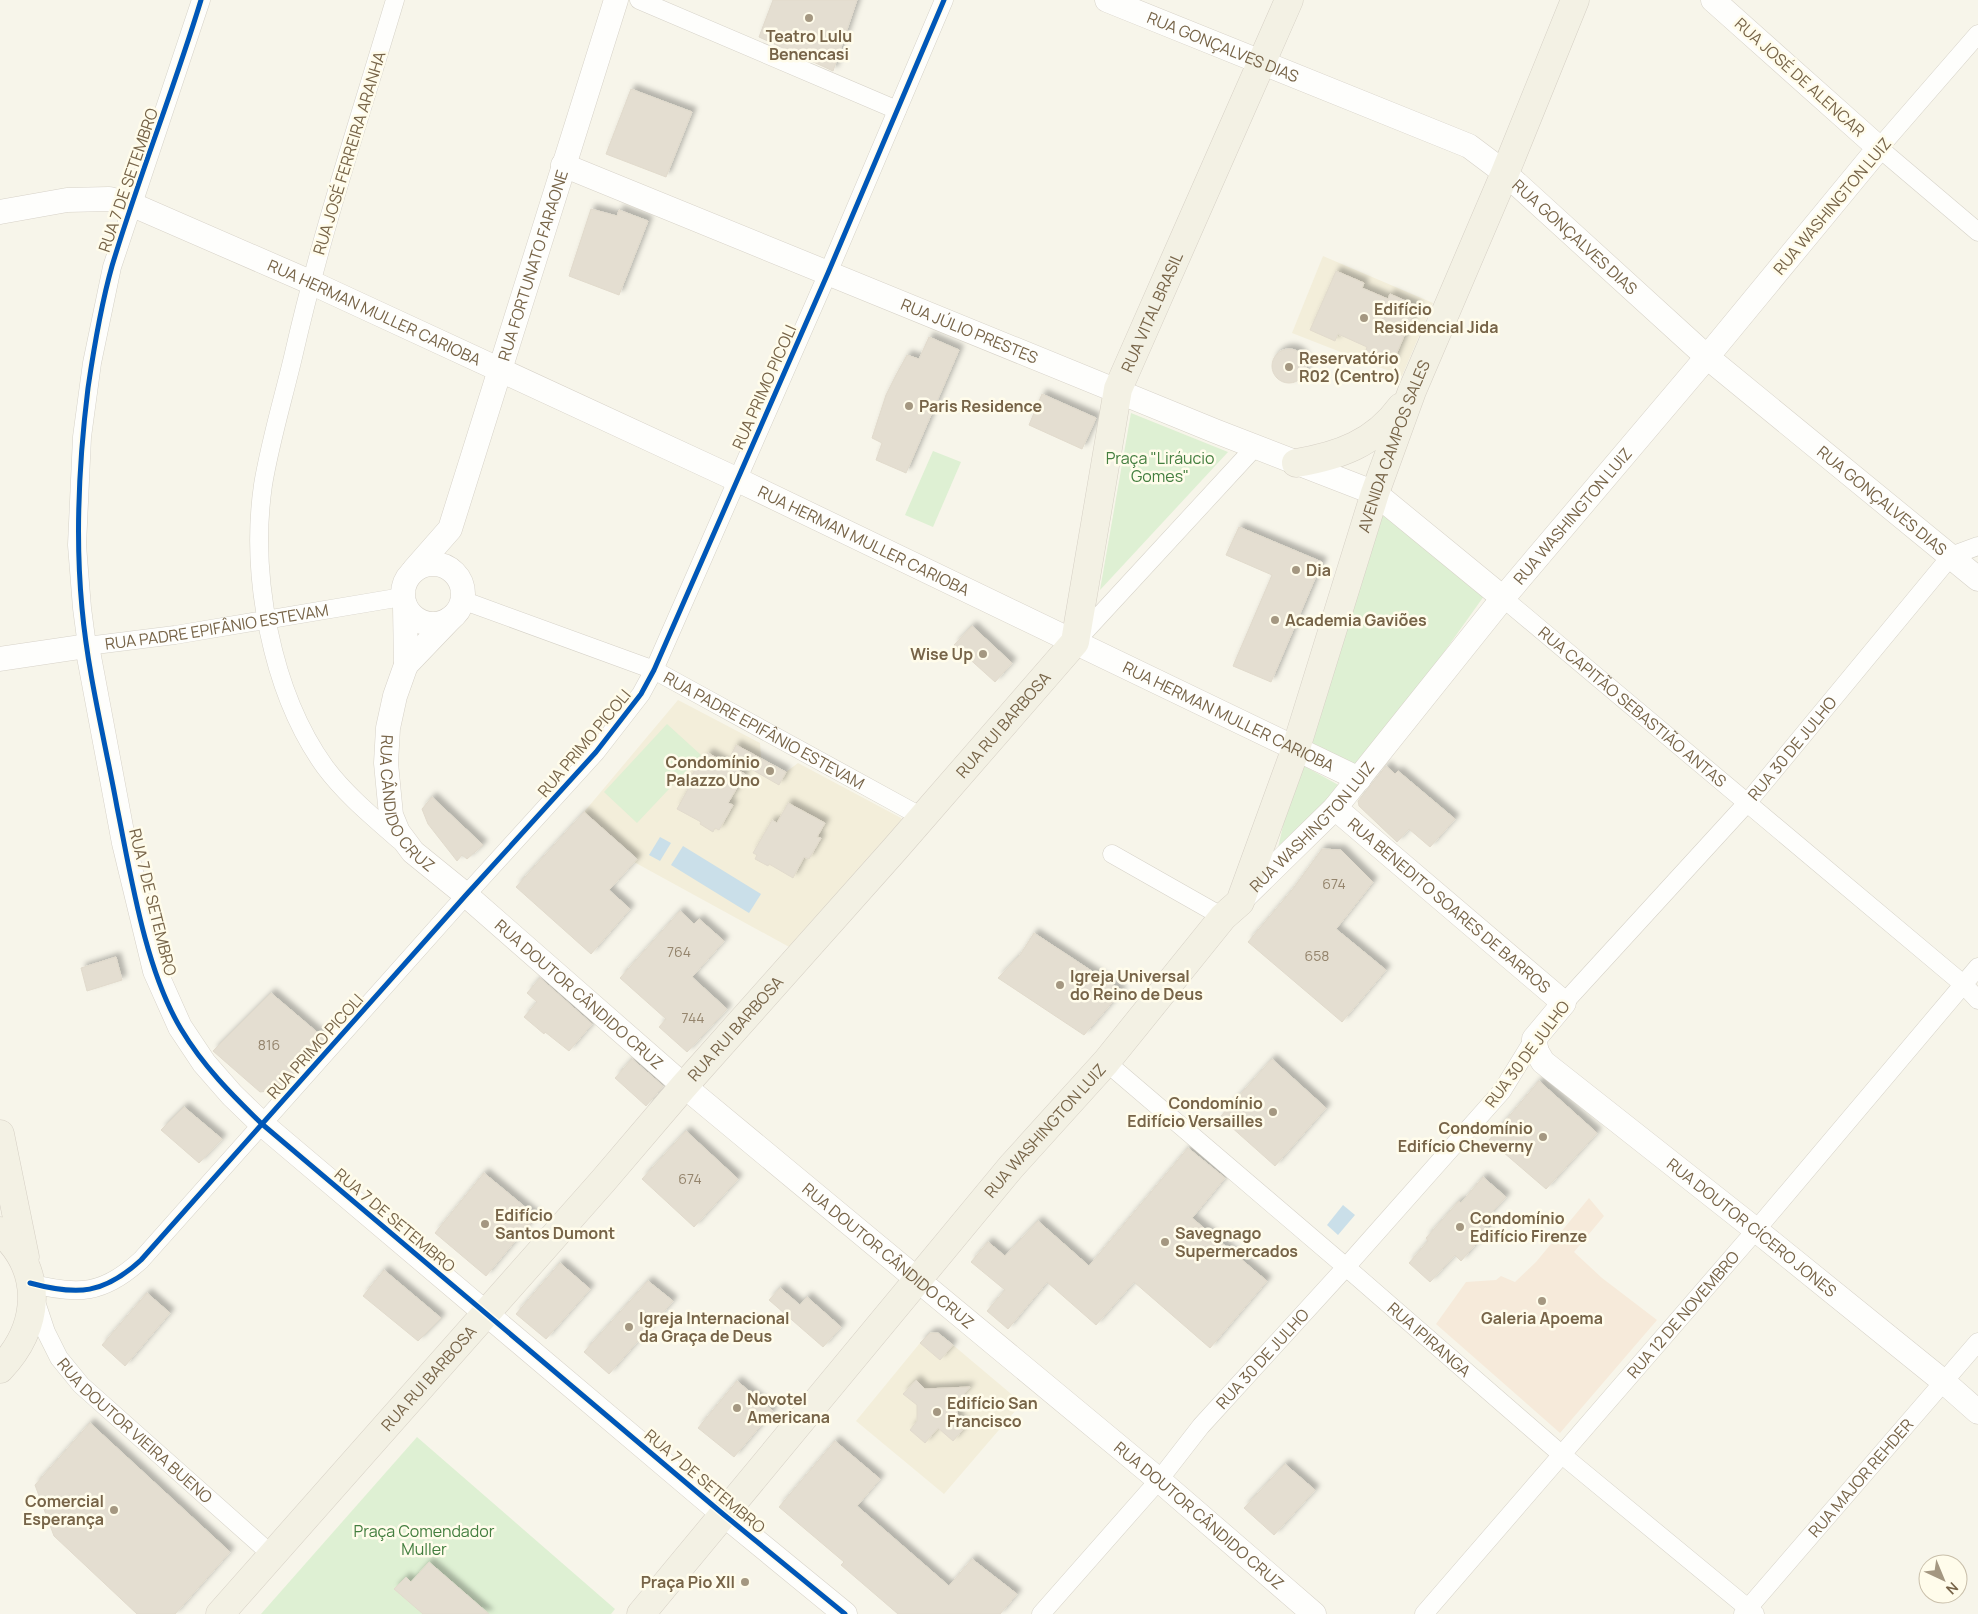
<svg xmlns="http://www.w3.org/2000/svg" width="1978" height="1614" font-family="Manrope,sans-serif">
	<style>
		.residential { fill: #f3eeda }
		.commercial { fill: #f6eada }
		.green { fill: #def0d3 }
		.water { fill: #cadfe9 }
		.building { fill: #e4ded1; stroke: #e1dacc; filter: url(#shadow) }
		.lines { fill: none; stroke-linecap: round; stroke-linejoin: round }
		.street-casing { stroke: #d6d2c8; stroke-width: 19 }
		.secondary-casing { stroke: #d7d2c8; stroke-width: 25 }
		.primary-casing { stroke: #d6d0c5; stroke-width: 29 }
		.street { stroke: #fefefc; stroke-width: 18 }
		.secondary { stroke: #fefefc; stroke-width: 24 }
		.primary { stroke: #f3f1e4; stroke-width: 28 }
		.cycleway-casing { stroke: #fffceb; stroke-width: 8 }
		.cycleway { stroke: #0057b8; stroke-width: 5 }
		.poi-dot { fill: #a49781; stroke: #fffceb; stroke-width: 2 }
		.labels { text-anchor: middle; stroke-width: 5; stroke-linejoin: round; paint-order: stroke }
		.number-label { font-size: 14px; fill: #94846c }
		.poi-label { font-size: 16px; font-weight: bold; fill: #776448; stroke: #fffceb; text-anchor: start }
		.street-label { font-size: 16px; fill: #776448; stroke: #fffceb }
		.park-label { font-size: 16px; fill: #437e3f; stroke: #fffceb }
	</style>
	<defs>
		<filter id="shadow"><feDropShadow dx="4.5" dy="-4.5" stdDeviation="2.5" flood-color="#0004"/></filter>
	</defs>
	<rect width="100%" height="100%" fill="#f7f5ea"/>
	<g class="residential">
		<polygon points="1323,256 1433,303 1402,376 1292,333"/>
		<polygon points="678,700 760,743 761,758 786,772 798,763 901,818 901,823 791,948 634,862 637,858 584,812"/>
		<polygon points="920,1343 940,1360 953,1345 1022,1403 944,1494 856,1421"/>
	</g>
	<polygon class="commercial" points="1589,1198 1604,1216 1574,1252 1602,1278 1657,1320 1560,1433 1436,1324 1466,1282 1496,1280 1501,1276 1515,1282 1536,1262"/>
	<g class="green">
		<polygon points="1131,413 1228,452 1100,590"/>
		<polygon points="933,451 961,462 933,527 905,515"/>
		<polygon points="1382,513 1484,596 1360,770 1311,745"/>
		<polygon points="667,724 701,755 637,823 604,792"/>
		<polygon points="1297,762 1342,787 1278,848"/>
		<polygon points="417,1437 615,1609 611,1614 261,1614"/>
	</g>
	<g class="water">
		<polygon points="660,837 671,843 660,861 649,855"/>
		<polygon points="683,846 761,894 749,913 671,865"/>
		<polygon points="1343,1205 1355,1215 1338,1235 1327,1225"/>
	</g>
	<g class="building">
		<polygon points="773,0 857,0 833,71 759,37"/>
		<polygon points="631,89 692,112 666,177 606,154"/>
		<polygon points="591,209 617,216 619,210 648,221 619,295 569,276"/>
		<polygon points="1336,271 1364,283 1362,288 1388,299 1390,294 1417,306 1392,364 1365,353 1367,347 1338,334 1335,341 1310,330"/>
		<polygon points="929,337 959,350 906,473 876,460 882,443 872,438 886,395 896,375 907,355 919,359"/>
		<circle cx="1289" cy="366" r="17"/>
		<polygon points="1042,394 1096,418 1082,449 1029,425"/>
		<polygon points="1239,527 1322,562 1271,682 1233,666 1272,575 1226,555"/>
		<polygon points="972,626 1012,663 995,682 954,645"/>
		<polygon points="736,745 786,772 779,785 730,757"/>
		<polygon points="708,753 745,774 728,803 733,805 719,830 715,828 713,832 700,824 701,822 677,809 688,789 685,787 700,761 703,762"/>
		<polygon points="1386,766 1395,774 1398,771 1455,819 1430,847 1409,829 1397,842 1359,806 1358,801"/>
		<polygon points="432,797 483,845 467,859 462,855 457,861 428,824 422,809"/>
		<polygon points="788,803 825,823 817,837 821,838 809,859 804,857 793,878 769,864 768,866 755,859 757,855 753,853 772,820 777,823"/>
		<polygon points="584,812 637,859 609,890 630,909 591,954 516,887"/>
		<polygon points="1322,849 1341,850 1373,882 1336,929 1386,970 1342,1022 1248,942 1292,890"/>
		<polygon points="680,911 694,924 699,919 724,941 692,977 727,1009 687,1052 659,1027 666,1019 620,978"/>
		<polygon points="1034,933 1122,991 1084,1035 998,978 1020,955"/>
		<polygon points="116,957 122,980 87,991 81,968"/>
		<polygon points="540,978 592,1024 569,1051 545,1032 544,1034 524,1017 537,1002 527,993"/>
		<polygon points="271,993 324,1038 278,1090 260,1092 213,1051"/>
		<polygon points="632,1059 663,1086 646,1106 615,1078"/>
		<polygon points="1272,1059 1326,1108 1275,1166 1220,1117"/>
		<polygon points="1539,1081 1597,1133 1546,1189 1489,1140"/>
		<polygon points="184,1107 222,1139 199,1163 161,1130"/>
		<polygon points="686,1131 738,1179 694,1227 642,1179"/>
		<polygon points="1188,1148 1225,1178 1192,1218 1267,1281 1210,1348 1134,1282 1096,1325 1047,1282 1008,1329 987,1311 1005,1290 971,1262 988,1242 1005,1256 1038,1221 1089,1266"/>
		<polygon points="484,1173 536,1216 486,1276 435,1233"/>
		<polygon points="1483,1177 1506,1197 1481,1224 1488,1230 1461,1261 1455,1255 1430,1282 1409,1263 1428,1241 1426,1238 1459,1201 1461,1203"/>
		<polygon points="560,1263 590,1289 546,1339 516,1314"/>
		<polygon points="384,1270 441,1318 418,1341 363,1296"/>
		<polygon points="648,1281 673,1301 609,1374 584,1352"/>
		<polygon points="780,1288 800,1305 807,1297 841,1327 823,1347 769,1300"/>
		<polygon points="147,1293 170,1313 125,1366 102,1345"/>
		<polygon points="930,1333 938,1333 953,1345 940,1360 920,1343"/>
		<polygon points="916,1380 925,1389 970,1387 956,1403 958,1418 966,1426 953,1441 938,1428 925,1443 910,1430 917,1421 917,1405 903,1394"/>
		<polygon points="737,1381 773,1411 734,1457 698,1428"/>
		<polygon points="90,1423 230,1552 175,1614 137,1614 54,1536 35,1485"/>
		<polygon points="835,1441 880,1479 857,1506 949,1586 972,1559 1017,1594 1000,1614 898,1614 841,1565 844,1562 779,1507"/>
		<polygon points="1285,1464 1315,1490 1274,1535 1244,1508"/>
		<polygon points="429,1562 489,1614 423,1614 394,1589 406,1577 411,1582"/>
	</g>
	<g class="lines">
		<defs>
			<g id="street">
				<path id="s1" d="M201,0L112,267L92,363L82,437L77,545L82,608L87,646L175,635L402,597"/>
				<path d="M395,0C360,117 321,234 294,353C284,396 270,442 263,485C250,575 271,692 325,767C346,795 373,817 399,840"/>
				<polyline points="639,0 897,110"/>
				<polyline points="1978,34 1879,148 1978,232"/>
				<path id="s2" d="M1503,598L1963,984L1978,1000"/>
				<path id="s3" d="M462,600L654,670L922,817"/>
				<polyline points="1077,640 1256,446"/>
				<polyline points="1112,854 1223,917"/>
				<path id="s4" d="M1564,1003L1747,803L1951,556L1978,546"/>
				<path id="s5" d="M1106,1062L1346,1267L1561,1454L1755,1614"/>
				<path d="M30,1283C78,1296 104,1294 141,1260L466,895L596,752L641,694L654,670L828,273L944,0"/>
				<path id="s6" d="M35,1299L46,1332L59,1358L81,1385L272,1555"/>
				<path id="s7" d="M1041,1614L1159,1480L1201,1426L1346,1267L1502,1091L1534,1039"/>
				<path id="s8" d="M1424,1614L1756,1230L1978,967"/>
				<path id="s9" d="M1743,1614L1978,1342"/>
			</g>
			<g id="secondary">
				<path id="s10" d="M1107,0L1469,146L1505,173L1707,357L1978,579"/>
				<path id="s11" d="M563,165L1215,431L1375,493L1503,598"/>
				<path id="s12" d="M0,212L67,200L109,199L133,205L310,282L738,480L1359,779"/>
				<circle cx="433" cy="594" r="30"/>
				<path id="s13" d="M414,570L450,529L616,0"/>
				<path id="s14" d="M405,606L406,665L395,696L388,728L386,763L391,815L398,832L413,852L466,895L684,1086L1159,1480L1314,1614"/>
				<polyline points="0,659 87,646 124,843 155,971 180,1027 204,1063 232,1095 262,1124 723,1514 845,1614"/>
				<polyline points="406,665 451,618"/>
				<path id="s15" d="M1335,808L1564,1003L1534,1039L1537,1052L1543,1062L1756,1230L1944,1382L1978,1412"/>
				<path id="s16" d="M1241,900L1335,808L1503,598L1707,357L1879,148L1713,0"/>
			</g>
			<g id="primary">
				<path d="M1296,463C1339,456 1375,443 1401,407"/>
				<polyline points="0,1134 25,1257"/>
				<path d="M0,1231C45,1271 40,1328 0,1369"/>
				<path id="s17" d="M220,1614L603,1181L684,1086L895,849L1075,642L1118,389L1289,0"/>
				<path id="s18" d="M641,1614L1011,1167L1106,1062L1223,917L1240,902L1296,748L1375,493L1412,391L1505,173L1575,0"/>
			</g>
		</defs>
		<use href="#street" class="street-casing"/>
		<use href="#secondary" class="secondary-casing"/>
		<use href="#primary" class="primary-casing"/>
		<use href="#street" class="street"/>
		<use href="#secondary" class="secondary"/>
		<use href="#primary" class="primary"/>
		<defs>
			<g id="cycleway">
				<path d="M201,0C174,89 139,176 112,266C101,305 94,347 88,388C79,461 75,535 82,608C88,675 105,741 117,807C131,876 145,969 181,1029C203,1066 232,1095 262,1124L723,1514L845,1614"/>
				<path d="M30,1283C78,1296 104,1294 141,1260L466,895L596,752L641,694L654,670L828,273L944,0"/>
			</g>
		</defs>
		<use href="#cycleway" class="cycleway-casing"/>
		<use href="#cycleway" class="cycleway"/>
	</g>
	<g class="poi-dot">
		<circle cx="809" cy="18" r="5"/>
		<circle cx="1364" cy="318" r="5"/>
		<circle cx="1289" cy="367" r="5"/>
		<circle cx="909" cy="406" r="5"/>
		<circle cx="1296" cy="570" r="5"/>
		<circle cx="1275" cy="620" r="5"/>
		<circle cx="983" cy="654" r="5"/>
		<circle cx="770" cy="771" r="5"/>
		<circle cx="1060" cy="985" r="5"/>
		<circle cx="1273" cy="1112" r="5"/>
		<circle cx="1543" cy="1137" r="5"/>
		<circle cx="485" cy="1224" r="5"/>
		<circle cx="1460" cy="1227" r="5"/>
		<circle cx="1165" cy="1242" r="5"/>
		<circle cx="1542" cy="1301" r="5"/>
		<circle cx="629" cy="1327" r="5"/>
		<circle cx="737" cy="1408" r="5"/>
		<circle cx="937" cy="1412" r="5"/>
		<circle cx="114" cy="1510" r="5"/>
		<circle cx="745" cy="1582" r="5"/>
	</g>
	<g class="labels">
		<g class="number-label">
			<text x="1334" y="889">674</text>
			<text x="679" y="957">764</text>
			<text x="1317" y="961">658</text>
			<text x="693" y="1023">744</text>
			<text x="269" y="1050">816</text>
			<text x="690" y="1184">674</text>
		</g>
		<g class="poi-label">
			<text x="809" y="42" text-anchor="middle">Teatro Lulu<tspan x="809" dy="18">Benencasi</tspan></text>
			<text x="1374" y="315">Edifício<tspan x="1374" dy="18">Residencial Jida</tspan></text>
			<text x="1299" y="364">Reservatório<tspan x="1299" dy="18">R02 (Centro)</tspan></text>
			<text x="919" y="412">Paris Residence</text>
			<text x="1306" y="576">Dia</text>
			<text x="1285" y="626">Academia Gaviões</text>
			<text x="973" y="660" text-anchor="end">Wise Up</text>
			<text x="760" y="768" text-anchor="end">Condomínio<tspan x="760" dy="18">Palazzo Uno</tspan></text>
			<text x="1070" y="982">Igreja Universal<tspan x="1070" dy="18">do Reino de Deus</tspan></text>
			<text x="1263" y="1109" text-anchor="end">Condomínio<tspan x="1263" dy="18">Edifício Versailles</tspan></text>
			<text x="1533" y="1134" text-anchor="end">Condomínio<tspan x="1533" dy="18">Edifício Cheverny</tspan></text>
			<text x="495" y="1221">Edifício<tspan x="495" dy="18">Santos Dumont</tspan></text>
			<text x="1470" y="1224">Condomínio<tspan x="1470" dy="18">Edifício Firenze</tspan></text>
			<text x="1175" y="1239">Savegnago<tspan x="1175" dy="18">Supermercados</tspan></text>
			<text x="639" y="1324">Igreja Internacional<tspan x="639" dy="18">da Graça de Deus</tspan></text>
			<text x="1542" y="1324" text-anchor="middle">Galeria Apoema</text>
			<text x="747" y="1405">Novotel<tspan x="747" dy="18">Americana</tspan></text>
			<text x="947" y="1409">Edifício San<tspan x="947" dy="18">Francisco</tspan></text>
			<text x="104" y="1507" text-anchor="end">Comercial<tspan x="104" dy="18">Esperança</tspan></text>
			<text x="735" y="1588" text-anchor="end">Praça Pio XII</text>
		</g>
		<g class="street-label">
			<text dy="6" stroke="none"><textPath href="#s10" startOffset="125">RUA GONÇALVES DIAS</textPath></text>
			<text transform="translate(1800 77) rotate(42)" y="6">RUA JOSÉ DE ALENCAR</text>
			<text transform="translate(349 153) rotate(-73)" y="6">RUA JOSÉ FERREIRA ARANHA</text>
			<text transform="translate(128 180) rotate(-71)" y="6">RUA 7 DE SETEMBRO</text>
			<text transform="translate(1832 206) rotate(-50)" y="6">RUA WASHINGTON LUIZ</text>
			<text dy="6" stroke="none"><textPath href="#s10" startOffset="530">RUA GONÇALVES DIAS</textPath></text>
			<text dy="6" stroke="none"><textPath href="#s13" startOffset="331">RUA FORTUNATO FARAONE</textPath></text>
			<text dy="6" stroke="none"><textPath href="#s17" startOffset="1635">RUA VITAL BRASIL</textPath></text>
			<text dy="6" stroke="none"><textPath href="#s12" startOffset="399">RUA HERMAN MULLER CARIOBA</textPath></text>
			<text dy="6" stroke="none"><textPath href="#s11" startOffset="439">RUA JÚLIO PRESTES</textPath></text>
			<text transform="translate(764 387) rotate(-66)" y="6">RUA PRIMO PICOLI</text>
			<text dy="6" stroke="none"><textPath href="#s18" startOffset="1412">AVENIDA CAMPOS SALES</textPath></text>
			<text dy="6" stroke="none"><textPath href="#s10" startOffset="935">RUA GONÇALVES DIAS</textPath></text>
			<text dy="6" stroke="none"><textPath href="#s16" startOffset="508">RUA WASHINGTON LUIZ</textPath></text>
			<text dy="6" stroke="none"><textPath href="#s12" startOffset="939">RUA HERMAN MULLER CARIOBA</textPath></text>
			<text dy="6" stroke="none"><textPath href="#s1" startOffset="795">RUA PADRE EPIFÂNIO ESTEVAM</textPath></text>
			<text dy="6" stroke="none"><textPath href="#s2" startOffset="169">RUA CAPITÃO SEBASTIÃO ANTAS</textPath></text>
			<text dy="6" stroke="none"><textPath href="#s12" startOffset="1344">RUA HERMAN MULLER CARIOBA</textPath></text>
			<text dy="6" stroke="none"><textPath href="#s17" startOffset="1185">RUA RUI BARBOSA</textPath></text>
			<text dy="6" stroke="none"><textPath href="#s3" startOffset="330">RUA PADRE EPIFÂNIO ESTEVAM</textPath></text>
			<text transform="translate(584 743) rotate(-50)" y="6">RUA PRIMO PICOLI</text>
			<text dy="6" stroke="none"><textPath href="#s4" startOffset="342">RUA 30 DE JULHO</textPath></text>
			<text dy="6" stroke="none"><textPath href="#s14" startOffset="206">RUA CÂNDIDO CRUZ</textPath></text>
			<text dy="6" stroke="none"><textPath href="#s16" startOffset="102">RUA WASHINGTON LUIZ</textPath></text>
			<text transform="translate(153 902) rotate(76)" y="6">RUA 7 DE SETEMBRO</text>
			<text dy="6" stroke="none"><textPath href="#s15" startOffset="150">RUA BENEDITO SOARES DE BARROS</textPath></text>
			<text dy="6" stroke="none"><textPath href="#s14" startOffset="474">RUA DOUTOR CÂNDIDO CRUZ</textPath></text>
			<text dy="6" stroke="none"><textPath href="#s17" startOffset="780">RUA RUI BARBOSA</textPath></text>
			<text transform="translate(315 1046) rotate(-48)" y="6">RUA PRIMO PICOLI</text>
			<text transform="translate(1527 1054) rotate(-53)" y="6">RUA 30 DE JULHO</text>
			<text dy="6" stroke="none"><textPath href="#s18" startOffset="630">RUA WASHINGTON LUIZ</textPath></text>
			<text transform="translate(395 1220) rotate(40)" y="6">RUA 7 DE SETEMBRO</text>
			<text dy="6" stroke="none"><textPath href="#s15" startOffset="639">RUA DOUTOR CÍCERO JONES</textPath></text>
			<text dy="6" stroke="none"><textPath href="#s14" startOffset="879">RUA DOUTOR CÂNDIDO CRUZ</textPath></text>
			<text dy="6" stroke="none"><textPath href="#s8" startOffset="396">RUA 12 DE NOVEMBRO</textPath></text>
			<text dy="6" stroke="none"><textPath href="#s5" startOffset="426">RUA IPIRANGA</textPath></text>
			<text dy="6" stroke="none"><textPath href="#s7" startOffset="338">RUA 30 DE JULHO</textPath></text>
			<text dy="6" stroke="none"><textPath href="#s17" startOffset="315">RUA RUI BARBOSA</textPath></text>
			<text dy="6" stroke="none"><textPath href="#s6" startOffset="169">RUA DOUTOR VIEIRA BUENO</textPath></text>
			<text dy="6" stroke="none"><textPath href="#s9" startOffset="180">RUA MAJOR REHDER</textPath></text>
			<text transform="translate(705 1481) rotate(40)" y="6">RUA 7 DE SETEMBRO</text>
			<text dy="6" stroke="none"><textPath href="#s14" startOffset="1284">RUA DOUTOR CÂNDIDO CRUZ</textPath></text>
		</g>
		<g class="park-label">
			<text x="1160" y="464">Praça "Liráucio<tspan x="1160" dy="18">Gomes"</tspan></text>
			<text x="424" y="1537">Praça Comendador<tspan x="424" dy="18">Muller</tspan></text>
		</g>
	</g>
	<g transform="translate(1943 1579) rotate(136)"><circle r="24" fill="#fffceb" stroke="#c9bfaa"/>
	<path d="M0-4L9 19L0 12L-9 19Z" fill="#a49781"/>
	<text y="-8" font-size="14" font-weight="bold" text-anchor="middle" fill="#776448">N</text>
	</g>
</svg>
